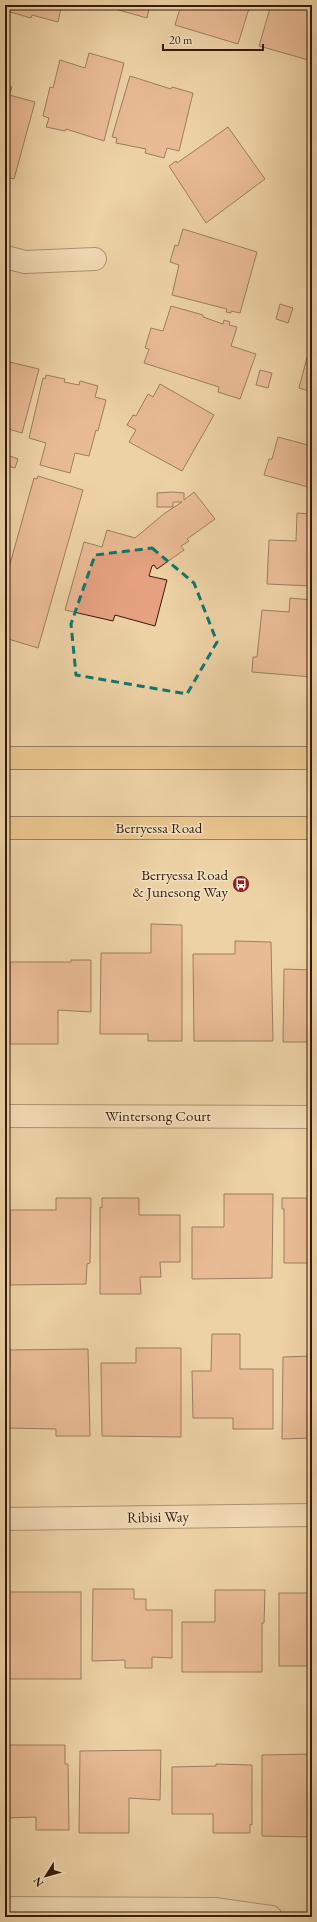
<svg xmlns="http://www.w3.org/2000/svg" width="317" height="1922" font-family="'EB Garamond',serif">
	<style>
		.building { fill: #e5a180; stroke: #351a0b }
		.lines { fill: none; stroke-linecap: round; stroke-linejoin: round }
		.minor-casing { stroke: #634832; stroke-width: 24 }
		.primary-casing { stroke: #351a0b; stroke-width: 24 }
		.minor { stroke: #f3e2c4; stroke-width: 22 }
		.primary { stroke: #e6b972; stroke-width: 22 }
		.marked { fill: none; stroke: #0f766e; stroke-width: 3; stroke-dasharray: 8 5; stroke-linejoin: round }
		.labels { text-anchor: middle; stroke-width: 3; stroke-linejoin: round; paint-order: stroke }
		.street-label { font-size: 15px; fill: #351a0b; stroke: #f3e2c4 }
		.poi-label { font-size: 15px; fill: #351a0b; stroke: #f3e2c4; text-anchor: end }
	</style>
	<rect width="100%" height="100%" fill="#edd2a5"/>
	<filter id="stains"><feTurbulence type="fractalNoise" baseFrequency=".005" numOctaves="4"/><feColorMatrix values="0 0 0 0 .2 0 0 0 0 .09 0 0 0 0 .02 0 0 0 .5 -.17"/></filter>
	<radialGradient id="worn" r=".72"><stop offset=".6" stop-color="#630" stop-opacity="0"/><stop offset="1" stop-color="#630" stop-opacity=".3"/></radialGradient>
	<g class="building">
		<polygon points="12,5 64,5 63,8 61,8 58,22 32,15 31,18 10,12"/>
		<polygon points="101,5 150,5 147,18"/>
		<polygon points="181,5 250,5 238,44 175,25"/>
		<polygon points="271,5 312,5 312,61 259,46"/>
		<polygon points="89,53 124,63 104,141 66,129 65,131 46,127 49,118 43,116 50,87 53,88 60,60 85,68"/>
		<polygon points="130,76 171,89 172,87 193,93 179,151 167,148 164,158 145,153 146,149 116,143 117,138 112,137"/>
		<polygon points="5,85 12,87 9,95 35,102 14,179 5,177"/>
		<polygon points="228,127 265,179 206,223 169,166 176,161 177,163"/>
		<polygon points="183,229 257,252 240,313 231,311 231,313 226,312 227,309 172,295 179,265 170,262 175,245 178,246"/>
		<polygon points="280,304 293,308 288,323 276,319"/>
		<polygon points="171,306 203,315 203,317 223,324 224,320 230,322 229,325 237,327 231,346 256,354 240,399 218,392 219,387 144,363 149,349 145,348 151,328 163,331"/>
		<polygon points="310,346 312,347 312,392 299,388"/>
		<polygon points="5,361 39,369 22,433 5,428"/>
		<polygon points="260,370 272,373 268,388 256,385"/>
		<polygon points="46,375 65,379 64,382 79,385 80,381 98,386 95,397 106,400 98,431 96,430 89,456 75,453 70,473 40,465 46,443 29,438 43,378 45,379"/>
		<polygon points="160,384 214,415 182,471 129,442 136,430 127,425 133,415 136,416 148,394 153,397"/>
		<polygon points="312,431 312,488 264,475 269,459 272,459 278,437 308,445"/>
		<polygon points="5,454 18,459 15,468 5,465"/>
		<polygon points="38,476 83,490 38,648 5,638 5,582 34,478 37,479"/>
		<polygon points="173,492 184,493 184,500 194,492 215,519 187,539 189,541 181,546 184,550 157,569 154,565 152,566 149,576 167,580 155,626 115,615 113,621 65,610 84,542 102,547 107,530 135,538 165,513 182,502 173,502 173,507 157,507 157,493"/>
		<polygon points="297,513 312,514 312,586 267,584 269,540 296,541"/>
		<polygon points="290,598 312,600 312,677 252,672 253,657 257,657 262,610 289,612"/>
		<polygon points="151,924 182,925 182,1041 148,1041 148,1034 100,1034 101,953 151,953"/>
		<polygon points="235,941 271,942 273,1041 194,1041 193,954 235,954"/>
		<polygon points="71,960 91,960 91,1012 58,1010 58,1044 10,1044 10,962 71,962"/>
		<polygon points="284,969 312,970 312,1042 283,1042"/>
		<polygon points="224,1194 273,1194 272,1278 192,1279 192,1227 224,1227"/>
		<polygon points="56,1198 91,1198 90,1263 87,1264 86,1284 10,1285 10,1210 56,1210"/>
		<polygon points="102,1198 139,1198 139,1215 180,1215 180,1262 160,1262 161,1277 140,1277 141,1294 100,1294 100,1207 102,1208"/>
		<polygon points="282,1198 312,1198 312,1285 308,1285 308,1263 284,1263 284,1209 282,1209"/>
		<polygon points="212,1334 240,1334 240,1369 273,1369 273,1429 233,1429 233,1418 193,1418 192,1371 211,1371"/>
		<polygon points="136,1348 181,1348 181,1437 102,1436 101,1363 136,1363"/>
		<polygon points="88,1349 90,1436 56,1436 56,1429 9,1428 10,1350"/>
		<polygon points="312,1356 312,1438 282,1439 283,1357"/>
		<polygon points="93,1589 134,1589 134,1599 146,1599 146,1610 172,1610 172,1658 152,1657 152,1668 125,1668 125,1660 92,1661"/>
		<polygon points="215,1590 265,1590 264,1623 262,1623 262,1672 182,1672 182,1622 215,1622"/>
		<rect x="5" y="1592" width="76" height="87"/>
		<rect x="279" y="1593" width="33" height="73"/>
		<polygon points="5,1745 65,1745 65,1764 68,1764 69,1830 36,1830 36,1817 5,1818"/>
		<polygon points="161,1750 160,1800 129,1798 129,1833 79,1833 80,1751"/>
		<polygon points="312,1754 311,1837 262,1836 262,1755"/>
		<polygon points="216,1764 252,1765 252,1825 250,1824 250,1833 213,1833 213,1814 172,1814 172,1767 216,1766"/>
	</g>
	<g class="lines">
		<defs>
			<g id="minor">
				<polyline points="5,257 25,262 95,259"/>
				<polyline points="5,1116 312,1117"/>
				<polyline points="5,1519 312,1515"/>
				<polyline points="5,1908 215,1909 271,1917"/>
			</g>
			<g id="primary">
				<polyline points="5,758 312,758"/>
				<polyline points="5,828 312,828"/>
			</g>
		</defs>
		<use href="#minor" class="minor-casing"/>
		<use href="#primary" class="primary-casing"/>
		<use href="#minor" class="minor"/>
		<use href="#primary" class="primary"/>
	</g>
	<path d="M0 0H317V1922H0ZM152,548L194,583L217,642L187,694L76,675L71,624L95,555Z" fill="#edd2a5" fill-opacity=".55" fill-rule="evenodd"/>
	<path class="marked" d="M152,548L194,583L217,642L187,694L76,675L71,624L95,555Z"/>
	<defs>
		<symbol id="bus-disc" viewBox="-11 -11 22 22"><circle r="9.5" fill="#8f2418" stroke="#f3e2c4"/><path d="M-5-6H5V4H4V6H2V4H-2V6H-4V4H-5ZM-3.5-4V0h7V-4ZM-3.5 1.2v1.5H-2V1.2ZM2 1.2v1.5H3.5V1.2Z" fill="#fff"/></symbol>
	</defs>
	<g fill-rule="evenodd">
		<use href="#bus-disc" x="231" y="874" width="20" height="20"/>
	</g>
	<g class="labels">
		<g class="street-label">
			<text x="159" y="833">Berryessa Road</text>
			<text x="158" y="1121">Wintersong Court</text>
			<text transform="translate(158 1517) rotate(-1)" y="5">Ribisi Way</text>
		</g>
		<g class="poi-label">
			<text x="228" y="880">Berryessa Road<tspan x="228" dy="17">&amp; Junesong Way</tspan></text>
		</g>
	</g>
	<rect width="317" height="1922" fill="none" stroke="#edd2a5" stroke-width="20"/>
	<rect x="6" y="6" width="305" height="1910" fill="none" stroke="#351a0b" stroke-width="2"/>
	<rect x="10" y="10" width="297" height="1902" fill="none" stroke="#351a0b"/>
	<g transform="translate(46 1876) rotate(233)" stroke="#f3e2c4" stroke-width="3" paint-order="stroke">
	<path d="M0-3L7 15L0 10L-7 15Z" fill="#351a0b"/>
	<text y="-6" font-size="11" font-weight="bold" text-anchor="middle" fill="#351a0b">N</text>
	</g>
	<path d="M163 44v6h100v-6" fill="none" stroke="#351a0b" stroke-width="2"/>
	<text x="169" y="44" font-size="12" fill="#351a0b" stroke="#f3e2c4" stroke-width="3" paint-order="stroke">20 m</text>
	<rect width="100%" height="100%" filter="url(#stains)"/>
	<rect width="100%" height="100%" fill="url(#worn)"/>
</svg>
